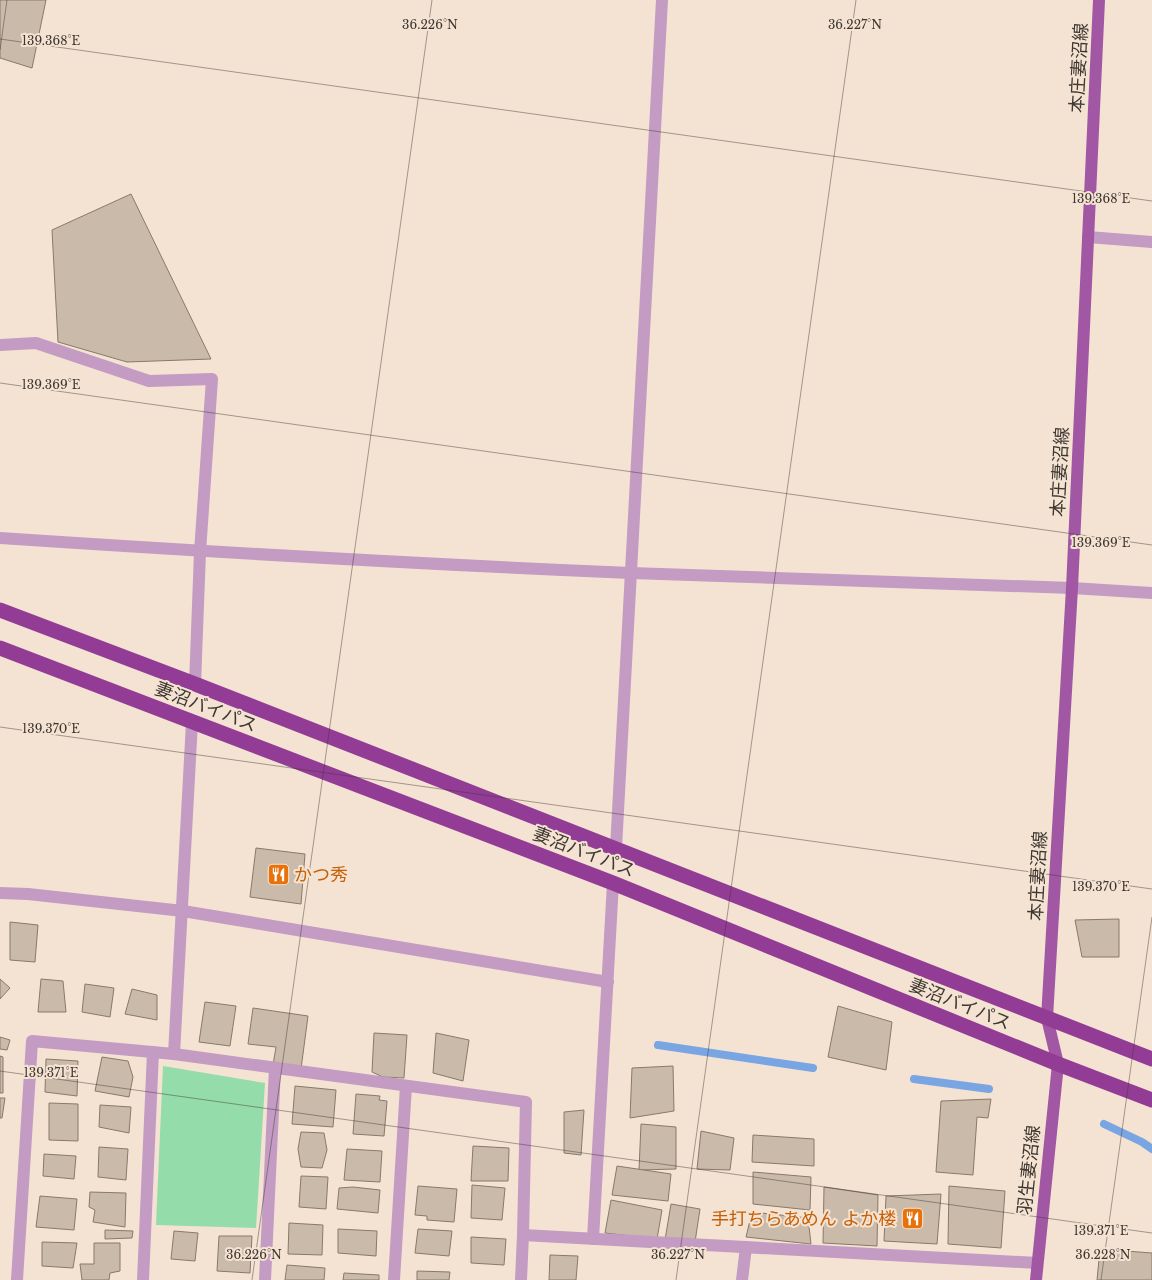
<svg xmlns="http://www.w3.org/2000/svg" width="1152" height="1280" font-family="'Libre Baskerville','Noto Sans JP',serif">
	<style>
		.green { fill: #94dca9 }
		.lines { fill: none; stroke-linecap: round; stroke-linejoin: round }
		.stream { stroke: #79a5e3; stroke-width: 8 }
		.building { fill: #cabaa9; stroke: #887969 }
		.lane { stroke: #c39bc3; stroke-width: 12 }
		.street { stroke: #c39bc3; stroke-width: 12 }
		.primary { stroke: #a157a3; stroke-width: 12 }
		.highway { stroke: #933c96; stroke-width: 15 }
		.ticks { fill: none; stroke: #3e3731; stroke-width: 1; stroke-opacity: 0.45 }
		.labels { text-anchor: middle; stroke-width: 4; stroke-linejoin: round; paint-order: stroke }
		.street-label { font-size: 18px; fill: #3e3731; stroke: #f4e3d2 }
		.food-label { font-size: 18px; fill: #c56008; stroke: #f4e3d2; text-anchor: start }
		.ticks-label { font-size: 12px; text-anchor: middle; fill: #3e3731; stroke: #f4e3d2; stroke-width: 4; stroke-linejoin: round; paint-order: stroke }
	</style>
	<rect width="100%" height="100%" fill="#f4e3d2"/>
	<polygon class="green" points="163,1066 265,1083 256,1228 156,1225"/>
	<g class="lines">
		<g class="stream">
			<polyline points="658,1045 813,1068"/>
			<polyline points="914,1079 989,1089"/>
			<polyline points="1104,1124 1142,1142 1152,1149"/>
		</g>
	</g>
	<g class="building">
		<polygon points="0,0 46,0 32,68 0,58"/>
		<polygon points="131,194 211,359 127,362 58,342 52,230"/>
		<polygon points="256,848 305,854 301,904 250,897"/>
		<polygon points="1119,919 1119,957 1082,957 1075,920"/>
		<polygon points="10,922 38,925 35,962 10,960"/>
		<polygon points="0,979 10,988 0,999"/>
		<polygon points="41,979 63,981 66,1012 38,1012"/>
		<polygon points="85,984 114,988 110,1017 82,1012"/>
		<polygon points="132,989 157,995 157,1020 125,1014"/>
		<polygon points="205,1002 236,1006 230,1046 199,1042"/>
		<polygon points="838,1006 892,1022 886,1070 828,1057"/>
		<polygon points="253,1008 308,1016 301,1069 273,1065 276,1047 248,1044"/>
		<polygon points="374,1033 407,1035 404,1078 383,1077 372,1072"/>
		<polygon points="436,1033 469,1040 463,1081 433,1073"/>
		<polygon points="0,1037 10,1040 7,1050 0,1049"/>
		<polygon points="0,1056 3,1057 3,1093 0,1093"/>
		<polygon points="102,1057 128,1061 133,1077 129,1097 95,1091"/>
		<polygon points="46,1059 78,1061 77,1096 45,1092"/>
		<polygon points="673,1066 674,1111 630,1118 632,1068"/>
		<polygon points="295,1086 336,1090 333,1127 292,1124"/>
		<polygon points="356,1094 380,1096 379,1100 387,1101 384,1136 353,1134"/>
		<polygon points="0,1098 5,1098 2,1118 0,1118"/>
		<polygon points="991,1099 988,1118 977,1117 973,1175 936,1172 941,1101"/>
		<polygon points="49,1103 78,1104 78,1141 49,1140"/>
		<polygon points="100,1105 131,1107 129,1133 99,1127"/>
		<polygon points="584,1110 581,1155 564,1153 564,1112"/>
		<polygon points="641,1124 676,1127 676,1169 639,1170"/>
		<polygon points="701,1131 734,1138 730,1170 697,1169"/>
		<polygon points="301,1132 324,1133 327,1150 322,1168 301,1167 298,1149"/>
		<polygon points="753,1135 814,1139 814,1166 752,1162"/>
		<polygon points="473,1146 509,1148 508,1181 471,1181"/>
		<polygon points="99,1147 128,1149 126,1180 98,1177"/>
		<polygon points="347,1149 382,1151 380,1182 344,1180"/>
		<polygon points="44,1154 76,1156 74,1179 43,1176"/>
		<polygon points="617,1166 671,1174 668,1201 612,1195"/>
		<polygon points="753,1172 811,1177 810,1210 753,1204"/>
		<polygon points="301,1176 328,1177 326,1209 299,1207"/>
		<polygon points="472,1185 505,1188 502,1220 471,1218"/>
		<polygon points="418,1186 457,1189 454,1222 427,1220 427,1216 415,1215"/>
		<polygon points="949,1186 1005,1191 1001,1248 948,1244"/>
		<polygon points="353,1187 380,1190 378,1213 337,1209 339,1188"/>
		<polygon points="824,1187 878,1195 877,1246 823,1243"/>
		<polygon points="90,1192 126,1193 125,1227 93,1222 95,1210 89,1207"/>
		<polygon points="941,1194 937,1244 884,1241 886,1196"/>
		<polygon points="40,1196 77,1199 74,1230 36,1227"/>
		<polygon points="611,1200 662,1210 657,1239 605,1233"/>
		<polygon points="671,1204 700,1209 695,1242 665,1240"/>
		<polygon points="752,1212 808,1218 811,1244 746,1237"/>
		<polygon points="289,1223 323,1225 322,1255 288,1254"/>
		<polygon points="338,1229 377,1231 376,1256 338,1253"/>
		<polygon points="418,1229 452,1231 449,1256 415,1253"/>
		<polygon points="105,1230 133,1231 132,1238 105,1239"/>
		<polygon points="174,1231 198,1233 195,1261 171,1259"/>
		<polygon points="219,1236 252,1236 250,1273 217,1271"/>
		<polygon points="471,1237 506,1239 504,1265 471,1263"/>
		<polygon points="42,1242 77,1243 73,1268 42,1266"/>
		<polygon points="94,1243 120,1243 120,1271 110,1273 109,1280 82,1280 80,1264 94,1264"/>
		<polygon points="1100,1249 1152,1253 1152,1280 1097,1280"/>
		<polygon points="550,1255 578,1256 576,1280 549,1280"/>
		<polygon points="287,1265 325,1268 324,1280 285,1280"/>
		<polygon points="417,1271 450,1272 449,1280 417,1280"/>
		<polygon points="344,1273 379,1275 379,1280 343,1280"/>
	</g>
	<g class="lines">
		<g class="lane">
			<polyline points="1088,237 1152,242"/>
			<path d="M0,538C210,552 420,564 631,573"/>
			<polyline points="1072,588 1152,593"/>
		</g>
		<g class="street">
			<polyline points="0,345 36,343 149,381 212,379 200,552 195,684"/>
			<polyline points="631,573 1072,588"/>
			<polyline points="616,848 662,0"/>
			<polyline points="0,893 28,894 183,911 608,982"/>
			<polyline points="174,1054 192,722"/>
			<polyline points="523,1235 1037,1263"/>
			<polyline points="593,1239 613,883"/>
			<polyline points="17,1280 32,1041 174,1054 526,1102 523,1235 521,1280"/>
			<polyline points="143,1280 153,1052"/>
			<polyline points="265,1280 275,1068"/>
			<polyline points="394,1280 406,1086"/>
			<polyline points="742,1280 746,1247"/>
		</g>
		<polyline class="primary" points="1036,1280 1058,1064 1047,1018 1072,588 1099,0"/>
		<g class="highway">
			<polyline points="0,610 195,684 1152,1059"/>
			<polyline points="0,648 613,883 1058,1064 1152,1100"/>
		</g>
	</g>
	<path class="ticks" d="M0,39L1152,201M0,50L7,0M0,383L1152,545M0,727L1152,889M0,1071L1152,1233M252,1280L432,0M676,1280L856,0M1101,1280L1152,917"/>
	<defs>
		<symbol id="restaurant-square" viewBox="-11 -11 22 22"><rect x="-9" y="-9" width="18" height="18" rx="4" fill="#e8710a" stroke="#f4e3d2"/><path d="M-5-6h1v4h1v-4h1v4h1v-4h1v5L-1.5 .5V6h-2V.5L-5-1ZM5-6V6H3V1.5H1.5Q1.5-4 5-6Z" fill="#fff"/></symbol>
	</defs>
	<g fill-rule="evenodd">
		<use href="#restaurant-square" x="266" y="862" width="25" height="25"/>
		<use href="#restaurant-square" x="900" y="1206" width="25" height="25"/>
	</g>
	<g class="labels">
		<g class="street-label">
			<text transform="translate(1079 68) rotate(-87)" y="6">本庄妻沼線</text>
			<text transform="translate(1060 472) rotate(-87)" y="6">本庄妻沼線</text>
			<text transform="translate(206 707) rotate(21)" y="6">妻沼バイパス</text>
			<text transform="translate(584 852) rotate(21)" y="6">妻沼バイパス</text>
			<text transform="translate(1038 876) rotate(-87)" y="6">本庄妻沼線</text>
			<text transform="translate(960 1004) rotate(22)" y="6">妻沼バイパス</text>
			<text transform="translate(1029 1170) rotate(-84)" y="6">羽生妻沼線</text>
		</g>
		<g class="food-label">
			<text x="294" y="881">かつ秀</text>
			<text x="896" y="1225" text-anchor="end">手打ちらあめん よか楼</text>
		</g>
	</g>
	<g class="ticks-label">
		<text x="430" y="29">36.226°N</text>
		<text x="855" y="29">36.227°N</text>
		<text x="51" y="45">139.368°E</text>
		<text x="1101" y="203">139.368°E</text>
		<text x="51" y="389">139.369°E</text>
		<text x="1101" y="547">139.369°E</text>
		<text x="51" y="733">139.370°E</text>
		<text x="1101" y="891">139.370°E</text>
		<text x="51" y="1077">139.371°E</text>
		<text x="1101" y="1235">139.371°E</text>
		<text x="254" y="1259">36.226°N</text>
		<text x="678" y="1259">36.227°N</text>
		<text x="1103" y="1259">36.228°N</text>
	</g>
</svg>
